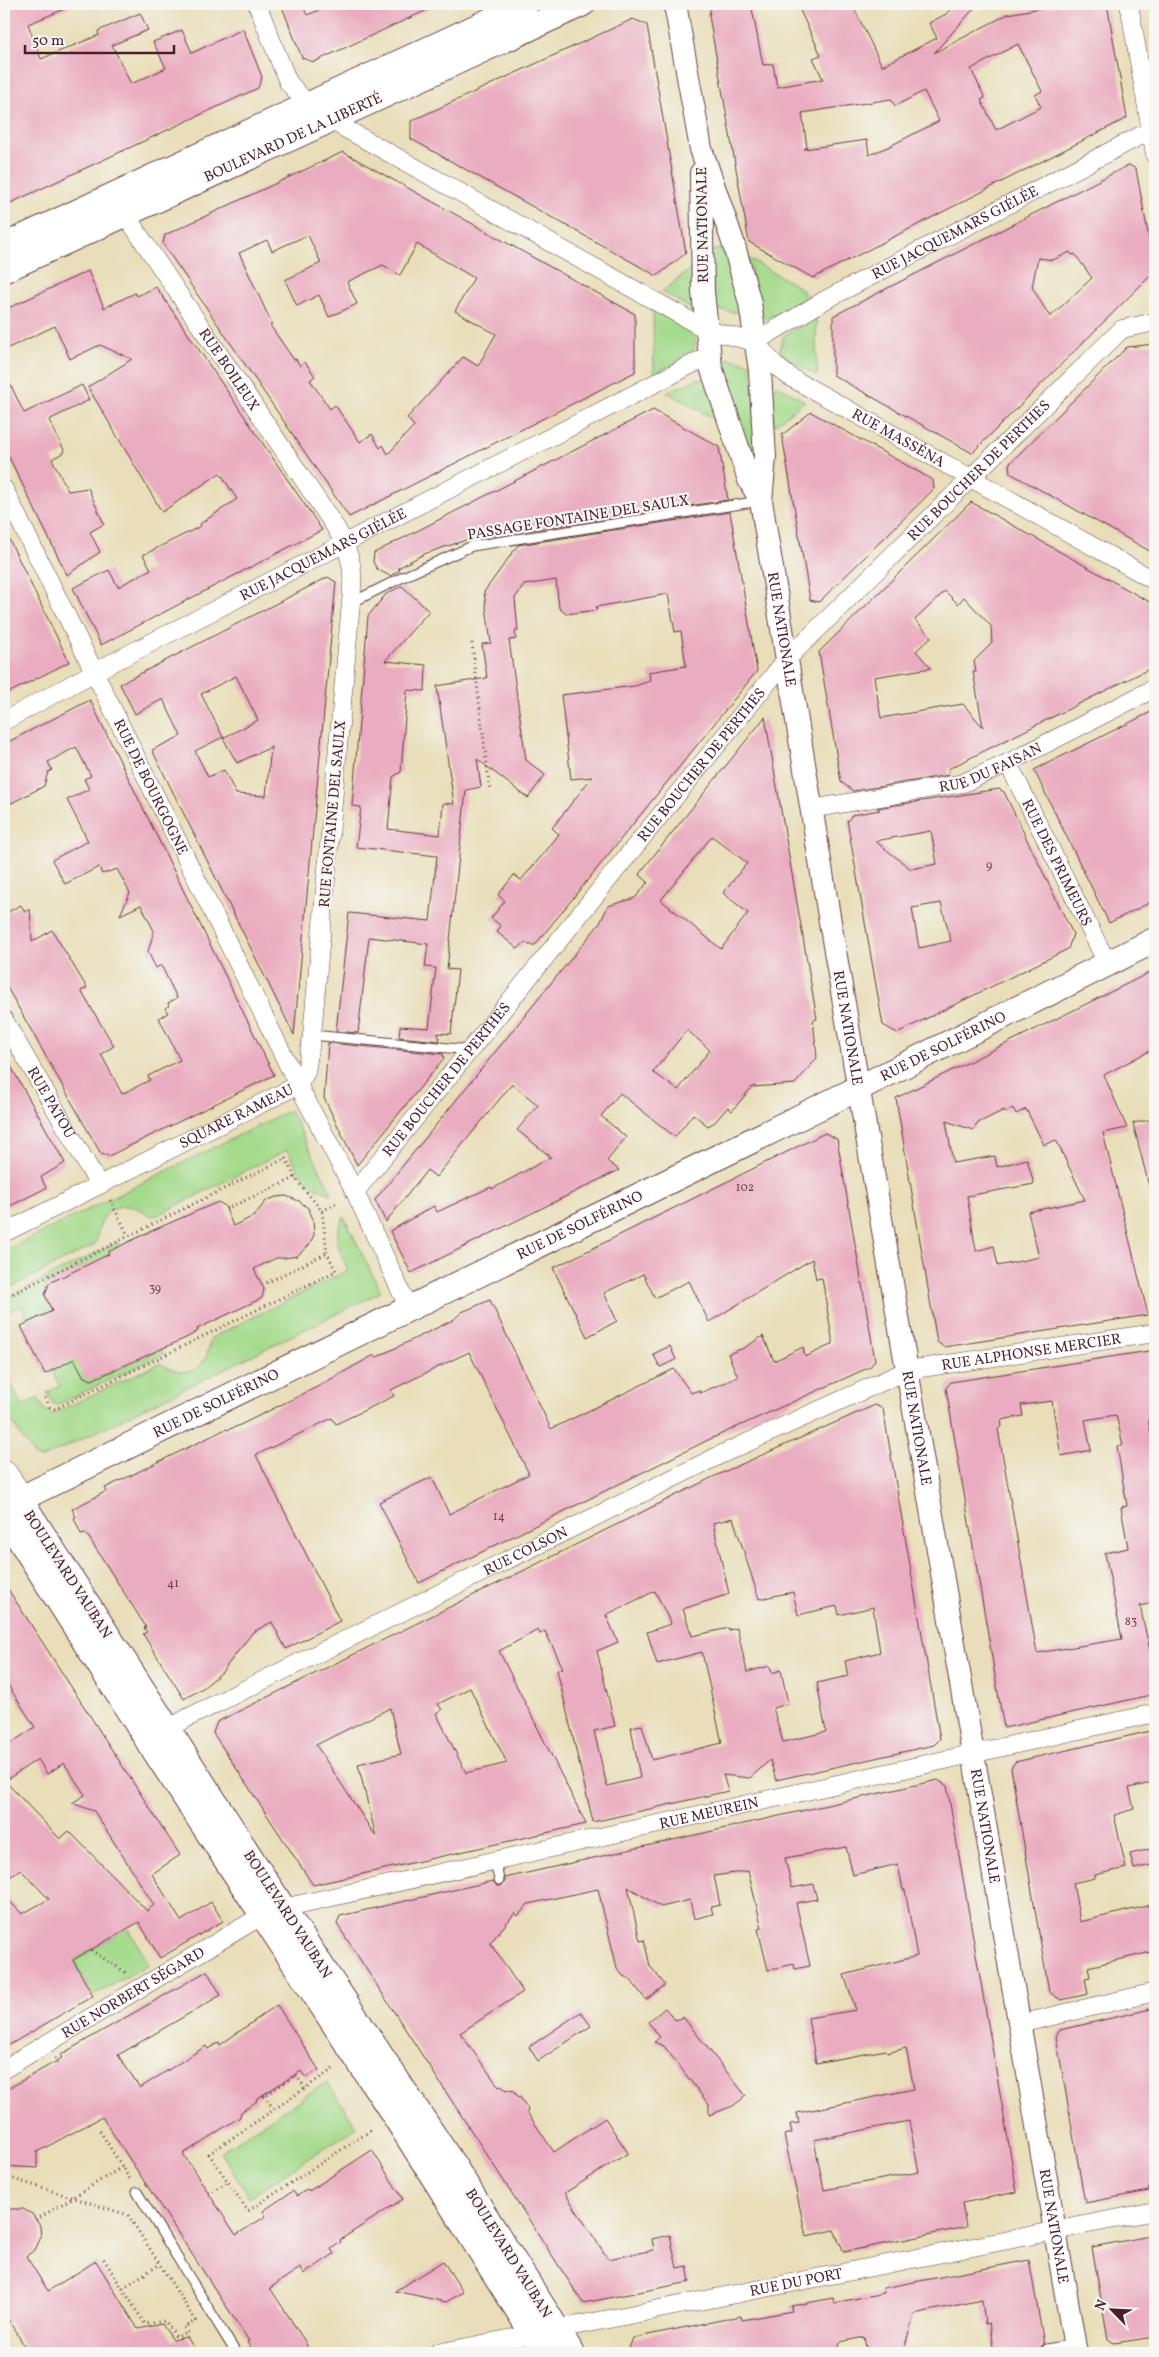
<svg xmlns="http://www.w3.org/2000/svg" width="1159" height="2357" font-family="Vollkorn,serif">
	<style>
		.green { fill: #a4da8b; stroke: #777c5b }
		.building { fill: #eaacc0; fill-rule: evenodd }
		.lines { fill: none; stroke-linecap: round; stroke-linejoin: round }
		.service-casing { stroke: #623c40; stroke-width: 11 }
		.minor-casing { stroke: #623c40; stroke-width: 19 }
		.tertiary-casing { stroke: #623c40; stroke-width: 24 }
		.secondary-casing { stroke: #623c40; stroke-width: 27 }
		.primary-casing { stroke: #623c40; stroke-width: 29 }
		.path { stroke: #623c40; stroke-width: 3; stroke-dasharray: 1 4; stroke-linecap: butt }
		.service { stroke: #fff; stroke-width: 9 }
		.minor { stroke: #fff; stroke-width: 18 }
		.tertiary { stroke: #fff; stroke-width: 22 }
		.secondary { stroke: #fff; stroke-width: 25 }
		.primary { stroke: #fff; stroke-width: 28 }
		.labels { text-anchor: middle; stroke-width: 4.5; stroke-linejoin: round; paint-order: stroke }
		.number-label { font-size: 12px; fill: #724250 }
		.street-label { font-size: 15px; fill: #4a1f2b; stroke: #f6f6f2 }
	</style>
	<rect width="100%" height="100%" fill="#f6f6f2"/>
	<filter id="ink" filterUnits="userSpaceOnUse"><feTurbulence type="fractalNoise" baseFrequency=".02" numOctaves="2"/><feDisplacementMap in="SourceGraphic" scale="10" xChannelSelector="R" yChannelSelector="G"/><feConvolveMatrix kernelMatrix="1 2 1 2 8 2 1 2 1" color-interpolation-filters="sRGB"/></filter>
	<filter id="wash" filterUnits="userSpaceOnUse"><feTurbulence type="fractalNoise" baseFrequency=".0096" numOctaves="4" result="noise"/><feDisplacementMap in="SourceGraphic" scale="20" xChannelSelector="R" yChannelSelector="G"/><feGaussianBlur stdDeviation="1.12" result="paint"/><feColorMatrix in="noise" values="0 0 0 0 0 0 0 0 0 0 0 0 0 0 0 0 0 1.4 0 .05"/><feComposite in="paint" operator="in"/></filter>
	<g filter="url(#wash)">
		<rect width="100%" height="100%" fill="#e9deb9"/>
		<g class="green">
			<polygon points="728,248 744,310 740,313 714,309 709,251"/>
			<polygon points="748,258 802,289 806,298 766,320 761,315"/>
			<polygon points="694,266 697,309 693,310 662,292"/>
			<path d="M653,310C663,315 683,323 690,331C711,352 667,367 654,373Z"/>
			<polygon points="816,318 817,376 785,357 780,349 784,335"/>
			<polygon points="724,358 751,363 760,453 749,454 719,361"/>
			<polygon points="698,379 704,379 721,423 667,392"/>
			<polygon points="778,386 805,401 774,425 771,390 774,387"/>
			<path d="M290,1110L332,1194C305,1187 300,1172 287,1150L158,1215L151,1216C134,1204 112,1199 101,1223C97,1231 99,1238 94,1245L4,1291V1251Z"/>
			<path d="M344,1217L381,1292L41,1459L35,1457L4,1410V1378L9,1380L22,1406L38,1398L44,1409L52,1414L160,1363C189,1381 206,1372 211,1338L348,1270C340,1252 331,1237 344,1217Z"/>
			<polygon points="118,1242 119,1248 109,1252 110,1255 47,1283 44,1295 56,1315 30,1322 21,1305 8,1312 4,1303 6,1298"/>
			<polygon points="161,1349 164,1354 57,1405 53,1404 47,1393 60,1386 52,1371 58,1368 56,1364 75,1355 86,1377 94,1380"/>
			<polygon points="128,1928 149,1964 93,1996 73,1960"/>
			<polygon points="327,2082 357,2127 249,2197 220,2152"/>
		</g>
		<g id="blocks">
			<g class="building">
				<polygon points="4,4 77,4 28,24 41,59 99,35 98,31 140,13 148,30 112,45 131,84 166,68 153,42 182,30 192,53 243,29 262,77 258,88 4,206"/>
				<polygon points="281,4 302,4 307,15 334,4 440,4 314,62 302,58"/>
				<path d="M711,4H751L763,65L773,64L777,87L823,79L813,58L821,55L797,4H852L882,66L937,38L929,23L946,14L955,4H978L934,53L1008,14L1064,4H1107L1127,118L813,278L749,242L709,16ZM1018,44L1042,91L1035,95L1041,107L996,130L981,100L985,98L971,69ZM924,91L939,121L890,146L869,155L867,140L804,149L807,147L802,113L891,99L895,106Z"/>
				<polygon points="633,19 647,25 686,253 657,276 411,139 411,121"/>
				<path d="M343,152L635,314V372L349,517L163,244L165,235ZM308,235L321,263L285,280L297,306L319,295L329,317L357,304L347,282L383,265L400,275L417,244L474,278L455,311L496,334L478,366L463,357L407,418L414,426L388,454L383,445L380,448L372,434L360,442L335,405L330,409L310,380L315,376L305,362L300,366L296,359L294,360L270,325L272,324L239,253L267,240L272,251Z"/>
				<path d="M1129,165L1136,169L1155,271L972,453L833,375V316ZM1070,252L1072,255L1075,254L1092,278L1050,317L1032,287L1038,258L1053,260Z"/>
				<polygon points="88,271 104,308 135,293 137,296 156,287 322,530 101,645 73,588 109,570 118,587 151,569 143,555 201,526 200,524 237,499 220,473 162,512 88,387 132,359 100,345 70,359 55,326 4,350 4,310"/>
				<polygon points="1155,344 1155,554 1010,473 1009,464 1127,347"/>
				<polygon points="4,371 24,413 82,385 89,400 49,420 65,452 52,459 68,491 88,488 104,524 90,532 100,552 67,575 4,447"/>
				<polygon points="653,410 719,447 728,500 466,540 424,554 398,568 400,570 390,576 377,569 373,562 374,553"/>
				<polygon points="811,412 933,480 934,489 819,602 810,600 782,435"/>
				<path d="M971,502L1155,605V666L948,769L949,775L853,791L841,782L819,652ZM945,591L958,604L964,597L991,626L992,643L974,661L976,672H973L983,727L963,704L881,718L874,677L931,668L916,651L931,637L915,620Z"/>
				<polygon points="730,512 757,671 548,929 535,945 529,945 525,942 518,949 497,932 501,926 491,918 505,901 498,895 514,875 521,880 546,851 559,834 552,828 592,777 571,779 561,695 635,686 650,681 649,672 686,666 681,631 675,632 668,594 596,607 597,610 566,614 559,608 556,580 524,585 515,598 518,631 515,631 516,639 509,640 526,760 545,775 528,798 477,759 481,787 466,790 447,969 458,970 451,1034 438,1033 440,1041 399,1037 400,1026 429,1028 436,968 425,967 428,944 369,937 358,1033 336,1031 349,913 430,921 437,856 356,847 361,807 352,806 368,616 386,594 402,586 429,611 385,661 426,665 425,691 407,690 401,772 393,777 388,829 440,835 443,803 454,804 437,686 487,678 482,644 491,643 484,592 518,545"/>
				<polygon points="4,529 69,662 4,695"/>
				<path d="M328,577L336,582L294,1035L152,750L181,736L163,699L135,714L120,684ZM236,676L258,720L223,738L237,763L271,747L266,796L236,794L224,770L208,777L195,751L223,737L201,694Z"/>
				<polygon points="90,700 274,1075 109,1156 101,1154 4,982 4,914 21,905 25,912 30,909 32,942 52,930 87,988 81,991 114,1046 101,1054 122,1094 150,1080 148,1076 180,1060 159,1018 168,1013 165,1008 169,1006 168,1003 177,998 161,965 156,968 148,952 154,931 141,905 120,915 130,893 117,869 102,874 99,867 65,884 52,860 88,841 67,800 89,789 84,779 91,776 76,747 48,762 52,770 48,772 44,786 4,807 4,744"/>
				<polygon points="1155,710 1155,900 1109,923 1034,770"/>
				<path d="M765,717L817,1019L813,1020L817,1058L795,1084L752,1087L732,1111L728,1107L715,1122L708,1126L693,1114L675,1137L620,1093L601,1116L626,1137L607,1161L619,1170L411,1273L390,1231L434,1206L437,1212L491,1187L492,1189L551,1157L517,1130L538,1105L512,1084L436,1177L427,1170L386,1222L375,1200L600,923L608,906L635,898L648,882L639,874ZM712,836L747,863L723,893L748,913L721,949L661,900ZM687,1030L710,1050L678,1090L653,1072Z"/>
				<path d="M999,789L1004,792L1073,934L1068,949L897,1033L883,1025L847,820L848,821L852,815L880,810L877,808ZM931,831L937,864L911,869L875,841ZM941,903L951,941L919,948L912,908Z"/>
				<path d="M1155,970V1048L1104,1075L1127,1128L1103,1133L1148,1315L944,1347L937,1342L896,1098ZM1013,1108L1016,1114L1026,1109L1044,1145L1056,1140L1085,1200L1028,1212L1039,1257L998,1266L994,1246L976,1251L967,1196L1034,1184L1027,1159L997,1167L995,1156L953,1163L946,1121L973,1130L978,1123L1004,1110L1005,1112Z"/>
				<polygon points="328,1043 443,1054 444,1058 357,1165 324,1098"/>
				<polygon points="4,1054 65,1163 41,1177 46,1188 4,1209"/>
				<polygon points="1155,1119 1155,1189 1150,1190 1133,1123"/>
				<polygon points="825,1133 837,1139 875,1360 870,1367 708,1440 419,1583 379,1502 432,1477 449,1514 529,1474 469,1352 391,1390 394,1396 336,1424 332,1418 256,1455 340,1621 286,1649 272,1622 253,1632 222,1672 203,1688 184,1699 143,1634 147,1632 144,1628 146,1627 86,1533 81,1534 74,1518 76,1517 72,1509 107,1491 105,1488 226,1429 227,1430 238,1426 317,1387 374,1355 375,1358 453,1320 462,1312 490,1300 551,1429 674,1369 691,1393 699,1390 700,1393 738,1377 728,1354 744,1348 763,1336 774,1361 803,1347 805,1357 833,1344 822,1278 816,1279 812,1259 709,1322 689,1281 655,1298 643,1274 604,1293 617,1321 587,1337 553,1268"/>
				<polygon points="286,1196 299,1201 308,1208 313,1219 314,1235 309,1245 297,1256 285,1258 276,1258 254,1269 264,1289 262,1298 197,1329 198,1331 188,1337 92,1380 84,1377 74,1359 45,1374 21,1326 52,1311 45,1295 49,1283 89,1264 109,1254 108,1252 149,1232 218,1202 225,1206 233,1226 254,1216 266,1201 276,1197"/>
				<polygon points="670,1346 676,1360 660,1367 653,1354"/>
				<path d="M1155,1350V1419H1148L1155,1454V1595L1151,1596L1152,1603L1140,1606L1151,1655L1155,1654V1694L1004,1728L946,1388L951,1382ZM1052,1401L1061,1456L1091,1450L1085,1420L1116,1415L1123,1445L1117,1446L1127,1506L1121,1507L1128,1548L1105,1553L1122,1639L1037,1653L998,1429L1002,1426L1001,1420L1023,1416L1021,1405Z"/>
				<path d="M875,1405L883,1409L940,1739L934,1745L776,1780L770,1760L750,1778L723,1775L728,1791L593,1822L557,1670L563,1668L545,1631L540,1634L538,1630L499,1651L586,1824L313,1885L213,1733L217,1722L717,1475ZM733,1518L759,1599L793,1592L798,1615L837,1606L839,1615L873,1607L880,1652L845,1661L848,1676L817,1683L826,1732L783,1742L773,1708L788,1704L781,1670L772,1673L770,1666L747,1672L737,1628L729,1630V1628L692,1636L683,1609L729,1594L713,1523ZM655,1591L671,1624L647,1632L657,1664L702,1652L722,1743L652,1760L642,1725L631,1727L640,1778L607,1786L594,1731L615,1726L597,1651L618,1642L606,1615ZM470,1688L507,1763L466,1773L436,1713L442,1710L438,1704ZM390,1708L401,1754L358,1764L376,1837L316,1745Z"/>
				<path d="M4,1583L180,1855L152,1874L181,1921L211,1902L223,1921L160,1958L139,1922L73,1960L93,1996L4,2048V1895L22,1914L49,1899L20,1869L4,1882V1748L35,1727L4,1679ZM38,1759L47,1774L64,1763L85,1795L72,1803L94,1811L154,1905L147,1911L69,1831L60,1839L5,1781Z"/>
				<polygon points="1155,1730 1155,1782 1129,1788 1134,1809 1114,1815 1126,1868 1095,1875 1095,1878 1073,1883 1080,1922 1155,1904 1155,1951 1088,1967 1090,1977 1085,1978 1088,1994 1061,2000 1049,1992 1011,1768 1015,1762"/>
				<path d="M938,1780L947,1786L1017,2192L962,2203L966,2227L844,2252L834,2230L806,2236L784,2135L792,2133L790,2124L799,2123L797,2113L914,2089L906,2048L887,2053L886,2050L816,2063L808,2018L856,2010L844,1975L917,1956L905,1890H903L898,1864L853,1875L846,1847L785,1858L792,1888L813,1884L817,1899L796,1903L810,1966L795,1969L794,1964L768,1970L758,1929L762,1928L748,1871L714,1876L720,1905L711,1907L713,1914L694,1919L690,1900L661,1907L628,1887L640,1941L644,1940L650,1966L665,1985L646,2000L630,1979L623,1976L617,1968L598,1889L528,1904L518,1916L515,1913L490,1943L523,1992L460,2033L499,2087L502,2085L504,2089L514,2091L517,2096L520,2097L528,2109L527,2112L554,2152L605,2118L628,2153L565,2193L608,2259L654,2250L652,2239L670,2235L677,2268L687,2266L690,2282L583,2303L337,1924L340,1916L493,1881L497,1886H501L505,1882V1878ZM909,2121L919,2172L824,2190L814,2140Z"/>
				<polygon points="1155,1848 1155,1864 1134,1869 1130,1854"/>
				<polygon points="207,1971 221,1995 118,2055 140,2088 206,2046 208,2049 219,2042 220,2045 277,2005 319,2070 306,2078 301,2071 256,2099 257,2101 241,2112 240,2117 183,2154 236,2235 266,2216 263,2211 293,2191 297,2196 308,2189 309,2191 372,2150 403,2199 340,2240 341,2242 331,2249 334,2254 304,2274 300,2268 270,2288 306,2343 309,2353 254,2353 247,2342 249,2341 102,2117 37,2152 37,2168 4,2166 4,2091 62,2058 60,2055"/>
				<polygon points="665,2008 675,2020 683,2017 746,2096 733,2106 709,2115 709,2105 664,2046 654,2042 660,2037 648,2022"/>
				<polygon points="1155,2008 1155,2186 1148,2189 1149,2191 1085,2203 1056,2036 1060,2030"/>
				<polygon points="581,2012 591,2026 538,2061 529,2047"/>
				<polygon points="4,2209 23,2209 32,2214 40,2226 41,2237 35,2250 26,2256 48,2291 96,2261 138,2329 162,2324 173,2340 187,2337 197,2353 29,2353 9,2321 4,2325"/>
				<polygon points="1155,2235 1155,2337 1114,2343 1108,2339 1092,2247"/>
				<polygon points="1029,2260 1044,2344 1041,2347 1042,2353 994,2353 989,2323 985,2324 982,2300 914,2314 903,2353 867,2353 864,2337 840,2342 837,2353 627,2353 633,2338 741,2316 742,2320 792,2311 791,2306 833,2298 834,2303 884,2293 883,2288"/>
				<polygon points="443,2261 463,2292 446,2302 395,2291"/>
			</g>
		</g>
	</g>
	<g filter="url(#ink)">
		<use href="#blocks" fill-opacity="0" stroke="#623c40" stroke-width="1"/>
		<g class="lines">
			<defs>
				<g id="service">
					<polyline points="351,603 405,576 472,546 760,501"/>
					<polyline points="312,1035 470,1050"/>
					<polyline points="495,1861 499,1880"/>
					<polyline points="137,2192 236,2353"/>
					<polyline points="1047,2349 1074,2344"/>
				</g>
				<g id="minor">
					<polyline points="257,4 288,82 308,105 330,120 707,330 755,342"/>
					<polyline points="1129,4 1155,154"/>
					<path id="s1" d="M119,205L336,528C353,558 354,569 351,603L312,1035L306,1072L298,1085"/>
					<path id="s2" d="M755,342L776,366L790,377L1155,581"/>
					<path id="s3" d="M755,342L825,300L1155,128"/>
					<path id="s4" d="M4,489L298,1085L355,1192L409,1309"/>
					<path id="s5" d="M4,721L102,668L710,355"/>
					<path id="s6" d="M1008,763L1107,963"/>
					<path id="s7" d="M811,809L963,783L1008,763L1155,688"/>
					<path id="s8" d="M4,1020L99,1185"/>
					<path id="s9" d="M355,1192L786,660L1122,329L1155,322"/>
					<path id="s10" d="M4,1233L298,1085"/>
					<path id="s11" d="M158,1735L189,1717L722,1454L908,1370L1155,1333"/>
					<polyline points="1019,2024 1155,1992"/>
					<path id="s12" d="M4,2069L263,1915L283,1908L1155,1713"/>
					<path id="s13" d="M437,2353L1155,2211"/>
				</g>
				<g id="tertiary">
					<path id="s14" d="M675,4L701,149L733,242L750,303L760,371L765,457L761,501L829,916L1076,2353"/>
					<polyline points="701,173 703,292 711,367 749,480 761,501"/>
				</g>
				<g id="secondary">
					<polyline points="4,246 526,4"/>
					<path id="s15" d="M4,270L582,4"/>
					<polyline points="4,1515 148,1741 394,2115 545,2353"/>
					<path id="s16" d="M572,2353L452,2163L283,1908L20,1499L859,1088L1155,940"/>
				</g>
				<polyline id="primary" points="4,1475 20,1499 4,1508"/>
			</defs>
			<use href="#service" class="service-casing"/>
			<use href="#minor" class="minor-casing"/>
			<use href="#tertiary" class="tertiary-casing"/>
			<use href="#secondary" class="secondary-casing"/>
			<use href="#primary" class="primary-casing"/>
			<g class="path">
				<polyline points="472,643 490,791"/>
				<polyline points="110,1200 128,1235"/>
				<polyline points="226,1209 295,1178"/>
				<polyline points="322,1211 339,1202"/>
				<polyline points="262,1285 327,1253"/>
				<polyline points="4,1298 286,1158 295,1178 322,1211 327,1253 336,1271 55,1409 50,1407 43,1394"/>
				<polyline points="4,1311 5,1313"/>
				<polyline points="91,1950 128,1974"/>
				<polyline points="55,2058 60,2066"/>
				<polyline points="333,2069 209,2154 248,2211 373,2129"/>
				<polyline points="263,2095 264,2096 296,2075 305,2088"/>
				<polyline points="264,2096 274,2109"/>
				<polyline points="100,2131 131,2181"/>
				<polyline points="4,2176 128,2215 196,2321 184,2327 188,2333 176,2337 165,2321 145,2324 103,2258"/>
				<polyline points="208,2193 228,2182"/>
				<polyline points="36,2220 122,2167"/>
				<polyline points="123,2288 160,2264"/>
			</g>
			<use href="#service" class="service"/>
			<use href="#minor" class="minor"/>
			<use href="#tertiary" class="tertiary"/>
			<use href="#secondary" class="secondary"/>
			<use href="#primary" class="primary"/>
		</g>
	</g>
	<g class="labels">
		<g class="number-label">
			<text x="989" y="869">9</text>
			<text x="745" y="1191">102</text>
			<text x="155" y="1292">39</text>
			<text x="499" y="1520">14</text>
			<text x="173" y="1587">41</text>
			<text x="1131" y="1625">83</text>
		</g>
		<g class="street-label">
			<text dy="5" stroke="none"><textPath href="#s15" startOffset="318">BOULEVARD DE LA LIBERTÉ</textPath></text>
			<text transform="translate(702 225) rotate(-91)" y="5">RUE NATIONALE</text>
			<text dy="5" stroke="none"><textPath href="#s3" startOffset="228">RUE JACQUEMARS GIÉLÉE</textPath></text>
			<text dy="5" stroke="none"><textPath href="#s1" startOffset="198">RUE BOILEUX</textPath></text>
			<text dy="5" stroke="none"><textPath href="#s2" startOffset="174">RUE MASSÉNA</textPath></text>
			<text dy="5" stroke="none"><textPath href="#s9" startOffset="955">RUE BOUCHER DE PERTHES</textPath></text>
			<text transform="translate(578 517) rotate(-9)" y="5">PASSAGE FONTAINE DEL SAULX</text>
			<text dy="5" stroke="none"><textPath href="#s5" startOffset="360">RUE JACQUEMARS GIÉLÉE</textPath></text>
			<text dy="5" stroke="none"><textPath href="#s14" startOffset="638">RUE NATIONALE</textPath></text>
			<text dy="5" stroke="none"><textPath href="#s9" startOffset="550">RUE BOUCHER DE PERTHES</textPath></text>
			<text dy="5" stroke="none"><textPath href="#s7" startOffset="185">RUE DU FAISAN</textPath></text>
			<text dy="5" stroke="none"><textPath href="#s4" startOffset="332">RUE DE BOURGOGNE</textPath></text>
			<text transform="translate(332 814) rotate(-85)" y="5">RUE FONTAINE DEL SAULX</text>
			<text dy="5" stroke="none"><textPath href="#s6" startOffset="111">RUE DES PRIMEURS</textPath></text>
			<text dy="5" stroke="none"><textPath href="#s14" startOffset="1042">RUE NATIONALE</textPath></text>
			<text dy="5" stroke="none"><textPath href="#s16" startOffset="2045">RUE DE SOLFÉRINO</textPath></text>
			<text dy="5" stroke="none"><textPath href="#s9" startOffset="145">RUE BOUCHER DE PERTHES</textPath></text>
			<text dy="5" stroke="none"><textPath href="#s8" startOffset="95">RUE PATOU</textPath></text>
			<text dy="5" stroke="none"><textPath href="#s10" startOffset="260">SQUARE RAMEAU</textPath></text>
			<text dy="5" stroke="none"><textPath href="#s16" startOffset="1640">RUE DE SOLFÉRINO</textPath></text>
			<text dy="5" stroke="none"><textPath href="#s11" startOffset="959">RUE ALPHONSE MERCIER</textPath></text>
			<text dy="5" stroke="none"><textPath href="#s16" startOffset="1235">RUE DE SOLFÉRINO</textPath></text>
			<text dy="5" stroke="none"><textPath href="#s14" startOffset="1448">RUE NATIONALE</textPath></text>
			<text dy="5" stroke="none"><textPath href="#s11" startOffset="411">RUE COLSON</textPath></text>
			<text transform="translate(68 1574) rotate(57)" y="5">BOULEVARD VAUBAN</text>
			<text dy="5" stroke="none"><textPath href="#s12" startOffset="759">RUE MEUREIN</textPath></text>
			<text dy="5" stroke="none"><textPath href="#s14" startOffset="1852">RUE NATIONALE</textPath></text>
			<text transform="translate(288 1914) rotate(57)" y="5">BOULEVARD VAUBAN</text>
			<text dy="5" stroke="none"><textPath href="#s12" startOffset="150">RUE NORBERT SÉGARD</textPath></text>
			<text dy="5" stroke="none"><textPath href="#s14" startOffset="2258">RUE NATIONALE</textPath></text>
			<text transform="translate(509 2253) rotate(58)" y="5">BOULEVARD VAUBAN</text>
			<text dy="5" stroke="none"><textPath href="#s13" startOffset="366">RUE DU PORT</textPath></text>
		</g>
	</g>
	<rect width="1159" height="2357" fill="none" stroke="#f6f6f2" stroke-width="20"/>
	<g transform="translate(1112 2310) rotate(294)" stroke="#f6f6f2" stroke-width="4" paint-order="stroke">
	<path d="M0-4L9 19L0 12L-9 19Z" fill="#4a1f2b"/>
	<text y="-8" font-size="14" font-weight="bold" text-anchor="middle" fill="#4a1f2b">N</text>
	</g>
	<path d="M25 45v8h149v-8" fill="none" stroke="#4a1f2b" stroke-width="2.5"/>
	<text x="32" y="45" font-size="15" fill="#4a1f2b" stroke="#f6f6f2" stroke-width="4" paint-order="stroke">50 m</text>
</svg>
